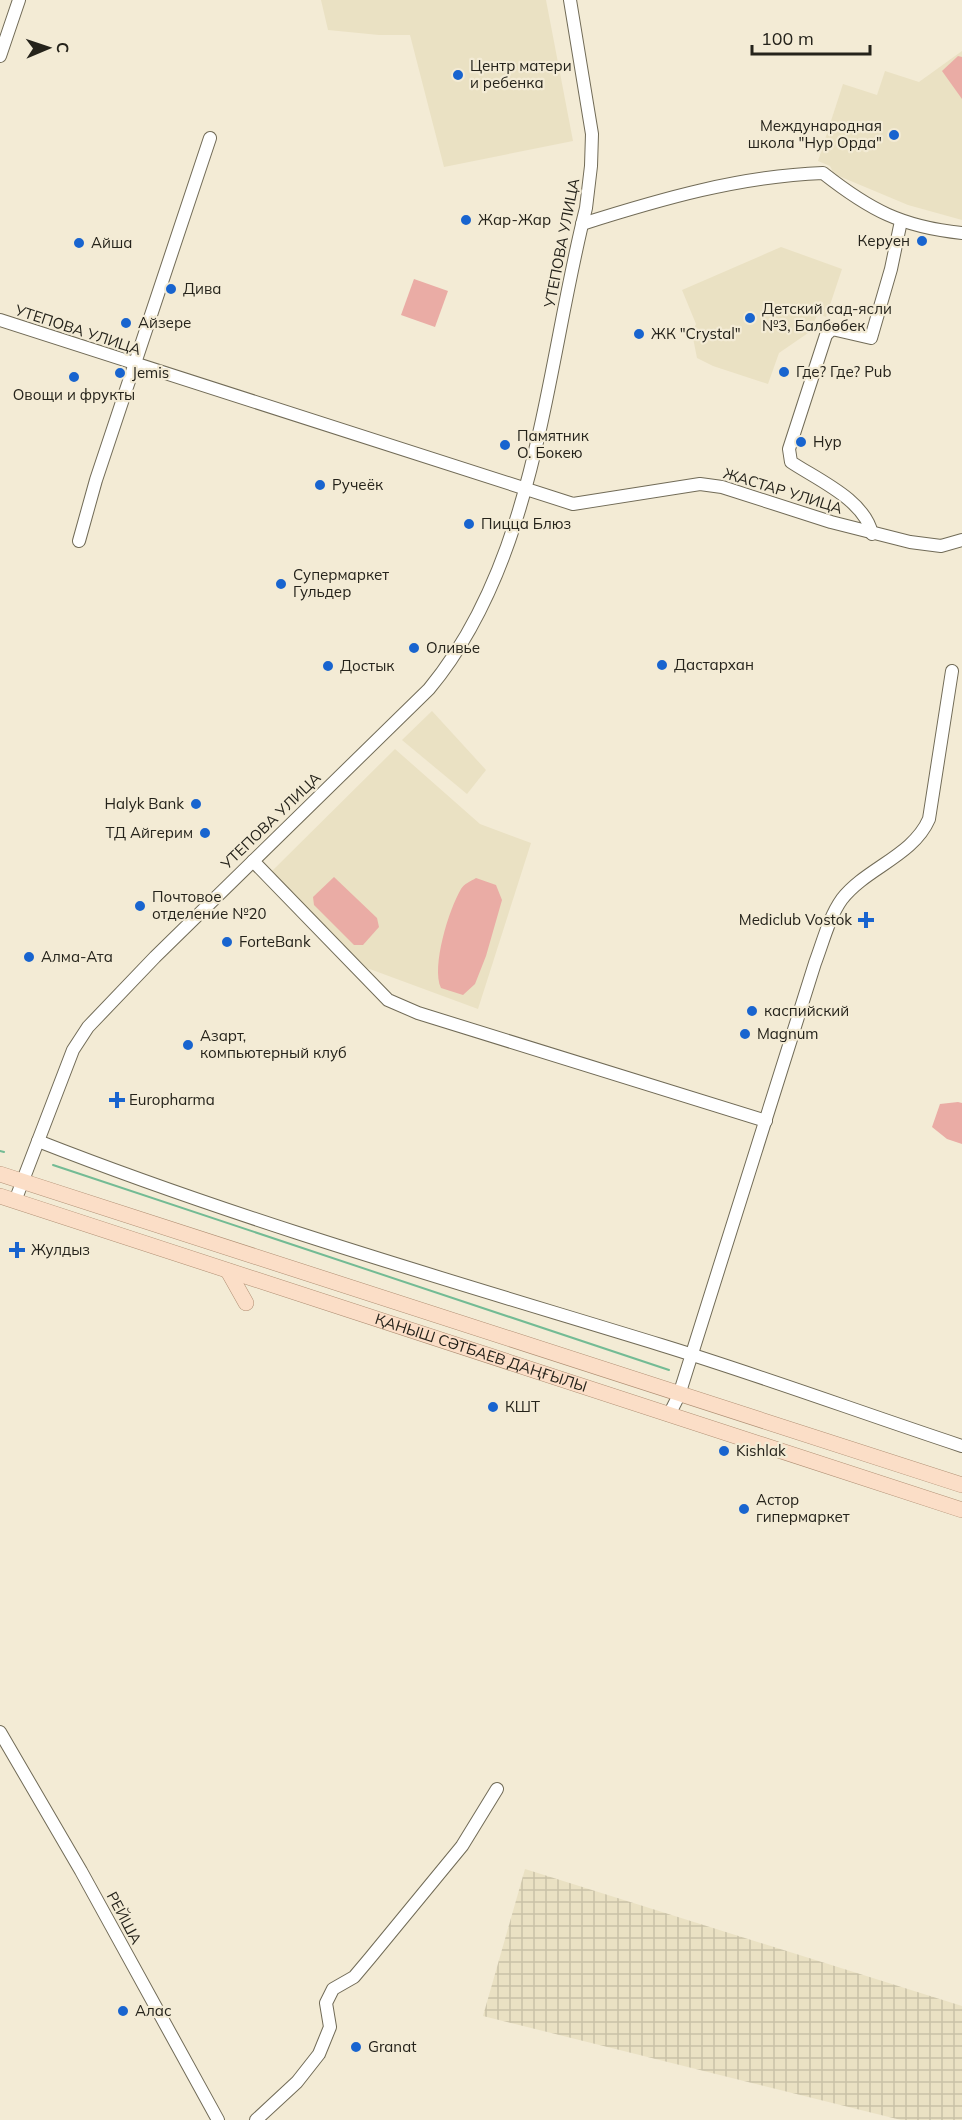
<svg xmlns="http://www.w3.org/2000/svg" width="962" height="2120" font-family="Mulish,sans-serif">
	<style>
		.built { fill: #eae1c3 }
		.industrial { fill: url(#industrial-grid) }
		.green { fill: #eaaca5 }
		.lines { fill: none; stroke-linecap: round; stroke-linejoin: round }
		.stream { stroke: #73bb94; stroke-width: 2 }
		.minor-casing { stroke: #716b57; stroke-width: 14 }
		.major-casing { stroke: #af8e73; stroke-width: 16 }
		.minor { stroke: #fff; stroke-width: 12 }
		.major { stroke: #fbdec7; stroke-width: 15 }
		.poi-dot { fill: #1864cf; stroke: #f3ebd5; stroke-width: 2 }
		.labels { text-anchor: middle; stroke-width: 4.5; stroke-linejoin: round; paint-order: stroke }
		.poi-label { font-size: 15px; fill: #25231b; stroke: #f3ebd5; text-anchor: start }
		.street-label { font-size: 15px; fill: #25231b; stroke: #f3ebd5 }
	</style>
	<defs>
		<pattern id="industrial-grid" width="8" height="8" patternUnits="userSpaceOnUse" patternTransform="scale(1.5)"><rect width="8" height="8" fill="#eae1c3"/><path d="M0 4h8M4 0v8" fill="none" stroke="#c9c1a7"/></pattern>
	</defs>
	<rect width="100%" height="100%" fill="#f3ebd5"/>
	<g class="built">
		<polygon points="321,0 546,0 573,141 444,167 410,35 379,35 328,30"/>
		<polygon points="962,51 962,220 908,205 834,174 830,166 818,161 843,84 877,95 885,71 919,82"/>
		<polygon points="781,247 842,269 826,317 818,314 808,333 779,353 768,384 713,366 697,358 692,333 696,324 682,290"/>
		<polygon points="432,711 486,770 467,794 402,740"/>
		<polygon points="395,749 480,824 531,843 478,1009 367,968 272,871"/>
	</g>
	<polygon class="industrial" points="525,1869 962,2006 962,2120 901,2120 483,2016"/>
	<g class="green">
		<polygon points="958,56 962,57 962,99 942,71"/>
		<polygon points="414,279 448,291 435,327 401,315"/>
		<polygon points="334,877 377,918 379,927 363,945 354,945 314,905 313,897"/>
		<path d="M476,878L496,885L502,900L486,956L475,984L463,995L441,988C431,967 449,909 461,889C464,884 471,881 476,878Z"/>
		<polygon points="958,1102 962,1103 962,1144 947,1139 932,1127 940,1104"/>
	</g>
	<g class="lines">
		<g class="stream">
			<polyline points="0,1151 4,1152"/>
			<polyline points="53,1165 669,1370"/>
		</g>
		<defs>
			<g id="minor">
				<polyline points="0,56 19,0"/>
				<path d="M582,224C661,199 740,176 823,173C870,210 902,227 962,233"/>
				<polyline points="0,320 573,504 700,484 722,487 831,522 910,542 941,546 962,540"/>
				<path d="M872,534C865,500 818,480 791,462L789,449L826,335L832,329L871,338L891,269L901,221"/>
				<polyline points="79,541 96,480 210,138"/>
				<polyline points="253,861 388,1000 418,1013 766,1121"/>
				<path d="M38,1141C242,1221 452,1281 661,1345C762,1376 862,1413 962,1446"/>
				<path d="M15,1201L73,1050L88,1027L155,957L429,689C537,559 546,366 586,208L591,166L592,134L570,0"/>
				<path d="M669,1415L679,1395L815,963C823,942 829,917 842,899C866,868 913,856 929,819L952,671"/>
				<polyline points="0,1732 81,1871 218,2120"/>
				<polyline points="256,2120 297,2082 319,2054 330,2027 326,2003 333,1989 354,1977 370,1958 462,1846 497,1789"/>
			</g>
			<g id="major">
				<polyline points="0,1174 962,1485"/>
				<path id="s1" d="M0,1196L962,1510"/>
				<polyline points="228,1271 246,1303"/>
			</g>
		</defs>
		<use href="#minor" class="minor-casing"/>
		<use href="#major" class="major-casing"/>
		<use href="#minor" class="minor"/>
		<use href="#major" class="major"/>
	</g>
	<g class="poi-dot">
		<circle cx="458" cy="75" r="6"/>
		<circle cx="894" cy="135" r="6"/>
		<circle cx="466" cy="220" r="6"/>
		<circle cx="922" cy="241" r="6"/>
		<circle cx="79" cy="243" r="6"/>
		<circle cx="171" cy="289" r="6"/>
		<circle cx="750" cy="318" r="6"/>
		<circle cx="126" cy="323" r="6"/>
		<circle cx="639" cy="334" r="6"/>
		<circle cx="784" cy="372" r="6"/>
		<circle cx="120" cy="373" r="6"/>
		<circle cx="74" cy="377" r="6"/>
		<circle cx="801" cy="442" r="6"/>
		<circle cx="505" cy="445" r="6"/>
		<circle cx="320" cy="485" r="6"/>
		<circle cx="469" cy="524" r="6"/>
		<circle cx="281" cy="584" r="6"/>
		<circle cx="414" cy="648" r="6"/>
		<circle cx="662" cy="665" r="6"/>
		<circle cx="328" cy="666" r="6"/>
		<circle cx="196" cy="804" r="6"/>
		<circle cx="205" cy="833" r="6"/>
		<circle cx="140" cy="906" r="6"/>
		<path d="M863 911h6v6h6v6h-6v6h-6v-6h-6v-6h6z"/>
		<circle cx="227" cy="942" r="6"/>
		<circle cx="29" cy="957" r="6"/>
		<circle cx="752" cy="1011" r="6"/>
		<circle cx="745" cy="1034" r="6"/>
		<circle cx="188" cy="1045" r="6"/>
		<path d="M114 1091h6v6h6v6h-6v6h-6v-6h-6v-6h6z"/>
		<path d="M14 1241h6v6h6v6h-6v6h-6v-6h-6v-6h6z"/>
		<circle cx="493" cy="1407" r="6"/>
		<circle cx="724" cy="1451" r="6"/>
		<circle cx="744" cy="1509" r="6"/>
		<circle cx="123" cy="2011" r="6"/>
		<circle cx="356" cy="2047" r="6"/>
	</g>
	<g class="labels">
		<g class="poi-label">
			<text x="470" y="71">Центр матери<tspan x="470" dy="17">и ребенка</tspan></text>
			<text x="882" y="131" text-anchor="end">Международная<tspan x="882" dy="17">школа "Нур Орда"</tspan></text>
			<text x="478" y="225">Жар-Жар</text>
			<text x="910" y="246" text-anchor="end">Керуен</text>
			<text x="91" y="248">Айша</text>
			<text x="183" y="294">Дива</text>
			<text x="762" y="314">Детский сад-ясли<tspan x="762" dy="17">№3, Балбөбек</tspan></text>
			<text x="138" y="328">Айзере</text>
			<text x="651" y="339">ЖК "Crystal"</text>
			<text x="796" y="377">Где? Где? Pub</text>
			<text x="132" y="378">Jemis</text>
			<text x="74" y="400" text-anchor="middle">Овощи и фрукты</text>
			<text x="517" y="441">Памятник<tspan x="517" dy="17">О. Бокею</tspan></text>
			<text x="813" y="447">Нур</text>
			<text x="332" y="490">Ручеёк</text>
			<text x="481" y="529">Пицца Блюз</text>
			<text x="293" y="580">Супермаркет<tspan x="293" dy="17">Гульдер</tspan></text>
			<text x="426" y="653">Оливье</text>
			<text x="674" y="670">Дастархан</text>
			<text x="340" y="671">Достык</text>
			<text x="184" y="809" text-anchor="end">Halyk Bank</text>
			<text x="193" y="838" text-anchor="end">ТД Айгерим</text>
			<text x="152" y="902">Почтовое<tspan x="152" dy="17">отделение №20</tspan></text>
			<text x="852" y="925" text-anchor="end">Mediclub Vostok</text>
			<text x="239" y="947">ForteBank</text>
			<text x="41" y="962">Алма-Ата</text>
			<text x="764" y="1016">каспийский</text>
			<text x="757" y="1039">Magnum</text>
			<text x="200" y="1041">Азарт,<tspan x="200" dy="17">компьютерный клуб</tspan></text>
			<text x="129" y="1105">Europharma</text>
			<text x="31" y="1255">Жулдыз</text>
			<text x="505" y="1412">КШТ</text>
			<text x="736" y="1456">Kishlak</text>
			<text x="756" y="1505">Астор<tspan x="756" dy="17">гипермаркет</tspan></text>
			<text x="135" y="2016">Алас</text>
			<text x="368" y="2052">Granat</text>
		</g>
		<g class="street-label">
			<text transform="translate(562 243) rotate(-79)" y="5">УТЕПОВА УЛИЦА</text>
			<text transform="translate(78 330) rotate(18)" y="5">УТЕПОВА УЛИЦА</text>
			<text transform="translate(783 491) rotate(17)" y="5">ЖАСТАР УЛИЦА</text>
			<text transform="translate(271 821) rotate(-44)" y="5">УТЕПОВА УЛИЦА</text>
			<text dy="5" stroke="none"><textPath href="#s1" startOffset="506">ҚАНЫШ СӘТБАЕВ ДАҢҒЫЛЫ</textPath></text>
			<text transform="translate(124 1918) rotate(62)" y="5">РЕЙША</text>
		</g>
	</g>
	<g transform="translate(48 48) rotate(88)" stroke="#f3ebd5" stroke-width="4.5" paint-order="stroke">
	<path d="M0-4.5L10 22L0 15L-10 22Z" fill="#25231b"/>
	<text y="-9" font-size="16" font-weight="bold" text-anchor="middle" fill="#25231b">С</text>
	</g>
	<path d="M752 45v9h118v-9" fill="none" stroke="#25231b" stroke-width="3"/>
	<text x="761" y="45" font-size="18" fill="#25231b" stroke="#f3ebd5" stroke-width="4.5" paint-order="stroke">100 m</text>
</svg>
